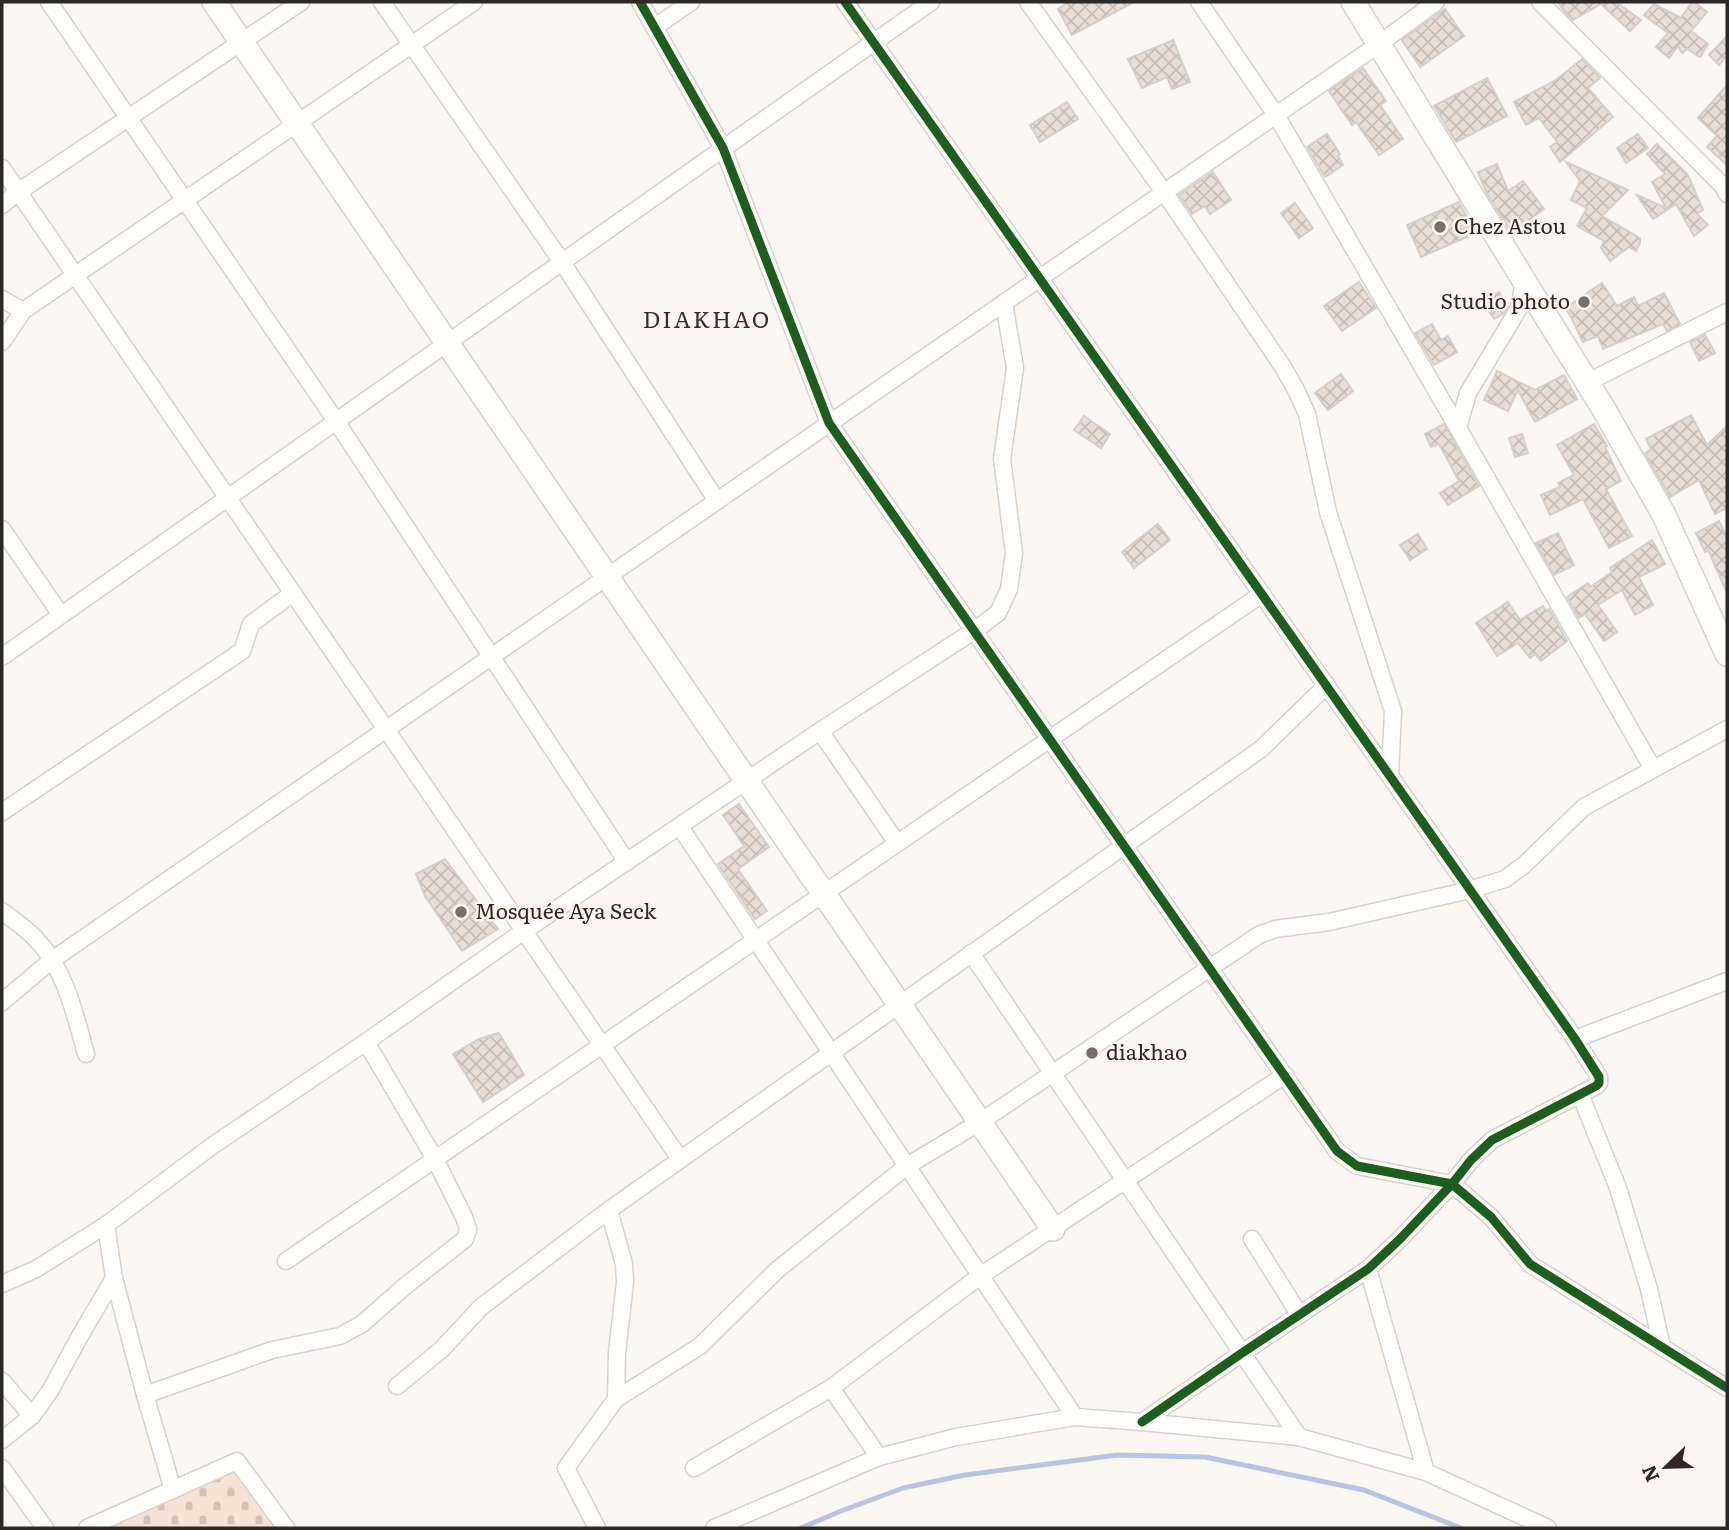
<svg xmlns="http://www.w3.org/2000/svg" width="1729" height="1530" font-family="Literata,serif">
	<style>
		.cemetery { fill: url(#cemetery-stones) }
		.lines { fill: none; stroke-linecap: round; stroke-linejoin: round }
		.stream { stroke: #b9c4e4; stroke-width: 5 }
		.building { fill: url(#building-cross-hatch); stroke: #d2cfcc; stroke-width: 2 }
		.street-casing { stroke: #d6d3cf; stroke-width: 19 }
		.secondary-casing { stroke: #d6d3cf; stroke-width: 26 }
		.street { stroke: #fefefd; stroke-width: 16 }
		.secondary { stroke: #fefefd; stroke-width: 23 }
		.cycleway-casing { stroke: #fef5ee; stroke-width: 13 }
		.cycleway { stroke: #1b5e20; stroke-width: 9 }
		.poi-dot { fill: #74706d; stroke: #fef5ee; stroke-width: 2.5 }
		.labels { text-anchor: middle; stroke-width: 5; stroke-linejoin: round; paint-order: stroke }
		.poi-label { font-size: 21px; fill: #2c2825; stroke: #fef5ee; text-anchor: start }
		.neighbourhood-label { font-size: 23px; letter-spacing: 2px; fill: #372f29; stroke: #fef5ee }
	</style>
	<defs>
		<pattern id="cemetery-stones" width="16" height="16" patternUnits="userSpaceOnUse" patternTransform="scale(1.75)"><rect width="16" height="16" fill="#f6e3d5"/><path d="M2 7V4a2 2 0 0 1 4 0v3zM10 15v-3a2 2 0 0 1 4 0v3z" fill="#d3c3b7"/></pattern>
		<pattern id="building-cross-hatch" width="8" height="8" patternUnits="userSpaceOnUse" patternTransform="scale(1.75)"><rect width="8" height="8" fill="#e9ded6"/><path d="M0 0l8 8M0 8l8-8" fill="none" stroke="#c8beb8"/></pattern>
	</defs>
	<rect width="100%" height="100%" fill="#faf6f2"/>
	<polygon class="cemetery" points="233,1470 245,1475 279,1528 100,1528"/>
	<g class="lines">
		<polyline class="stream" points="801,1528 841,1511 903,1488 965,1475 1117,1455 1205,1457 1364,1490 1461,1528"/>
	</g>
	<g class="building">
		<polygon points="1069,2 1134,2 1072,35 1058,9"/>
		<polygon points="1558,2 1616,2 1641,20 1630,31 1601,4 1573,20 1563,10"/>
		<polygon points="1692,2 1694,2 1707,12 1691,31 1708,44 1700,57 1687,49 1682,53 1678,46 1669,58 1656,47 1668,33 1644,15 1654,4 1681,18"/>
		<polygon points="1445,9 1464,36 1420,67 1402,40"/>
		<polygon points="1727,36 1727,55 1719,65 1709,55"/>
		<polygon points="1173,40 1190,82 1172,89 1167,77 1142,88 1128,59"/>
		<polygon points="1582,59 1600,78 1588,88 1613,117 1560,162 1550,147 1557,142 1539,118 1526,125 1514,102 1556,80"/>
		<polygon points="1363,68 1386,101 1380,105 1403,139 1379,155 1356,122 1352,125 1329,91"/>
		<polygon points="1487,78 1507,116 1456,142 1434,106"/>
		<polygon points="1727,85 1727,165 1707,147 1717,136 1698,118"/>
		<polygon points="1067,102 1078,119 1040,142 1030,125"/>
		<polygon points="1327,134 1340,154 1338,156 1343,165 1325,177 1307,147"/>
		<polygon points="1638,134 1648,148 1626,163 1617,148"/>
		<polygon points="1657,144 1688,175 1703,210 1697,214 1708,225 1694,236 1676,204 1653,219 1637,195 1666,208 1652,182 1665,174 1647,154"/>
		<polygon points="1566,162 1628,190 1602,216 1640,238 1640,243 1636,251 1629,247 1610,261 1601,248 1604,241 1577,226 1587,208 1571,200 1580,181"/>
		<polygon points="1497,164 1508,191 1523,181 1544,209 1511,232 1487,194 1478,172"/>
		<polygon points="1213,172 1231,200 1210,214 1205,206 1192,214 1179,195"/>
		<polygon points="1459,202 1473,228 1466,231 1469,236 1421,257 1407,225"/>
		<polygon points="1295,203 1313,228 1299,238 1281,213"/>
		<polygon points="1359,282 1376,308 1342,331 1324,306"/>
		<polygon points="1602,283 1617,306 1634,297 1638,306 1664,293 1680,324 1667,331 1663,324 1603,349 1598,336 1583,342 1571,317 1565,308"/>
		<polygon points="1499,292 1508,306 1504,313 1494,319 1483,302"/>
		<polygon points="1432,324 1441,340 1448,336 1457,352 1434,365 1415,333"/>
		<polygon points="1705,335 1715,353 1699,361 1690,342"/>
		<polygon points="1497,371 1535,390 1564,375 1577,399 1535,422 1518,390 1508,411 1484,400"/>
		<polygon points="1341,374 1353,391 1328,410 1315,393"/>
		<polygon points="1691,415 1707,445 1727,426 1727,508 1715,514 1699,480 1670,497 1645,453 1651,449 1646,439"/>
		<polygon points="1084,416 1110,434 1101,448 1074,430"/>
		<polygon points="1444,424 1479,486 1448,505 1440,493 1459,481 1439,444 1431,447 1425,434"/>
		<polygon points="1594,424 1607,446 1605,447 1621,481 1606,489 1632,536 1609,548 1583,499 1550,515 1541,495 1560,487 1558,483 1574,475 1557,445"/>
		<polygon points="1522,434 1528,453 1515,457 1509,438"/>
		<polygon points="1719,521 1727,538 1727,593 1708,550 1705,552 1696,533"/>
		<polygon points="1158,524 1170,540 1134,568 1122,552"/>
		<polygon points="1558,533 1574,565 1554,575 1536,543"/>
		<polygon points="1418,534 1427,549 1410,560 1400,545"/>
		<polygon points="1652,540 1665,564 1639,577 1653,605 1635,615 1622,590 1598,605 1617,632 1604,641 1585,614 1579,618 1567,597 1588,583 1590,587 1612,572 1610,568"/>
		<polygon points="1508,602 1520,620 1543,606 1547,611 1549,609 1567,641 1541,661 1535,654 1530,658 1518,643 1497,656 1476,623"/>
		<polygon points="739,804 769,847 738,869 767,911 755,919 718,864 744,846 723,815"/>
		<polygon points="445,859 498,929 462,951 425,896 416,874"/>
		<polygon points="499,1033 524,1075 483,1102 453,1054 479,1039"/>
	</g>
	<g class="lines">
		<defs>
			<g id="street">
				<polyline points="49,2 336,421 627,862"/>
				<polyline points="382,2 562,262 717,501"/>
				<polyline points="640,2 723,148 829,423 1337,1151 1357,1166 1452,1184 1491,1217 1530,1264 1727,1388"/>
				<polyline points="845,2 1575,1039 1599,1077 1599,1083 1596,1086 1492,1140 1471,1160 1452,1184 1400,1239 1368,1269 1242,1353 1142,1422"/>
				<polyline points="1028,2 1164,192 1283,367 1296,390 1307,414 1328,512 1393,711 1390,776"/>
				<polyline points="1199,2 1276,115 1458,428 1653,769"/>
				<polyline points="1540,2 1723,186 1727,194"/>
				<polyline points="655,27 691,2"/>
				<polyline points="2,168 680,1159"/>
				<polyline points="2,205 18,192 301,2"/>
				<polyline points="2,299 23,311"/>
				<polyline points="2,342 23,311 474,2"/>
				<polyline points="1588,382 1727,312"/>
				<polyline points="1458,428 1468,393 1519,308 1524,281"/>
				<polyline points="2,529 61,615"/>
				<polyline points="2,657 931,2"/>
				<polyline points="820,731 897,843"/>
				<polyline points="2,812 242,651 251,624 293,593"/>
				<polyline points="680,827 1075,1417"/>
				<path d="M2,911C13,920 26,928 36,939C65,969 75,1014 86,1054"/>
				<polyline points="971,953 1299,1437"/>
				<polyline points="2,1002 52,960 1379,44 1436,2"/>
				<polyline points="1575,1039 1727,981"/>
				<polyline points="1580,1094 1618,1188 1649,1289 1662,1347"/>
				<polyline points="609,1210 624,1264 625,1282 617,1353 616,1399"/>
				<polyline points="106,1225 114,1278 145,1395 173,1490"/>
				<polyline points="1252,1239 1299,1314"/>
				<polyline points="286,1261 1262,594"/>
				<polyline points="1368,1269 1426,1472 1548,1528"/>
				<polyline points="2,1284 36,1269 106,1225 212,1146 366,1042 524,931 820,731 975,630 998,613 1009,589 1014,553 1002,459 1015,368 1004,303"/>
				<polyline points="2,1381 32,1416"/>
				<polyline points="397,1386 441,1350 481,1307 609,1210 1261,749 1327,685"/>
				<polyline points="831,1388 879,1457"/>
				<polyline points="145,1395 272,1350 340,1336 362,1324 404,1287 465,1239 468,1229 464,1217 435,1159 366,1042"/>
				<polyline points="2,1440 32,1416 50,1391 80,1336 114,1278"/>
				<polyline points="2,1468 45,1528"/>
				<polyline points="694,1468 831,1388 980,1276 1285,1075"/>
				<polyline points="87,1528 237,1461 286,1528"/>
				<polyline points="597,1528 566,1468 616,1399 700,1346 776,1271 907,1166 980,1122 1259,935 1275,929 1329,922 1470,890 1505,879 1524,865 1584,807 1727,729"/>
				<polyline points="714,1528 879,1457 956,1437 1075,1417 1142,1422 1299,1437 1426,1472"/>
			</g>
			<g id="secondary">
				<polyline points="214,2 1053,1229"/>
				<polyline points="1353,2 1534,297 1602,406 1664,515 1727,654"/>
			</g>
		</defs>
		<use href="#street" class="street-casing"/>
		<use href="#secondary" class="secondary-casing"/>
		<use href="#street" class="street"/>
		<use href="#secondary" class="secondary"/>
		<defs>
			<g id="cycleway">
				<polyline points="640,2 723,148 829,423 1337,1151 1357,1166 1452,1184 1491,1217 1530,1264 1727,1388"/>
				<polyline points="845,2 1575,1039 1599,1077 1599,1083 1596,1086 1492,1140 1471,1160 1452,1184 1400,1239 1368,1269 1242,1353 1142,1422"/>
			</g>
		</defs>
		<use href="#cycleway" class="cycleway-casing"/>
		<use href="#cycleway" class="cycleway"/>
	</g>
	<g class="poi-dot">
		<circle cx="1440" cy="227" r="7"/>
		<circle cx="1584" cy="302" r="7"/>
		<circle cx="461" cy="912" r="7"/>
		<circle cx="1092" cy="1053" r="7"/>
	</g>
	<g class="labels">
		<g class="poi-label">
			<text x="1454" y="234">Chez Astou</text>
			<text x="1570" y="309" text-anchor="end">Studio photo</text>
			<text x="475" y="919">Mosquée Aya Seck</text>
			<text x="1106" y="1060">diakhao</text>
		</g>
		<g class="neighbourhood-label">
			<text x="707" y="328">DIAKHAO</text>
		</g>
	</g>
	<rect width="1729" height="1530" fill="none" stroke="#2c2825" stroke-width="7"/>
	<g transform="translate(1666 1467) rotate(247)" stroke="#fef5ee" stroke-width="5" paint-order="stroke">
	<path d="M0-5L12 26L0 18L-12 26Z" fill="#2c2825"/>
	<text y="-10" font-size="19" font-weight="bold" text-anchor="middle" fill="#2c2825">N</text>
	</g>
</svg>
